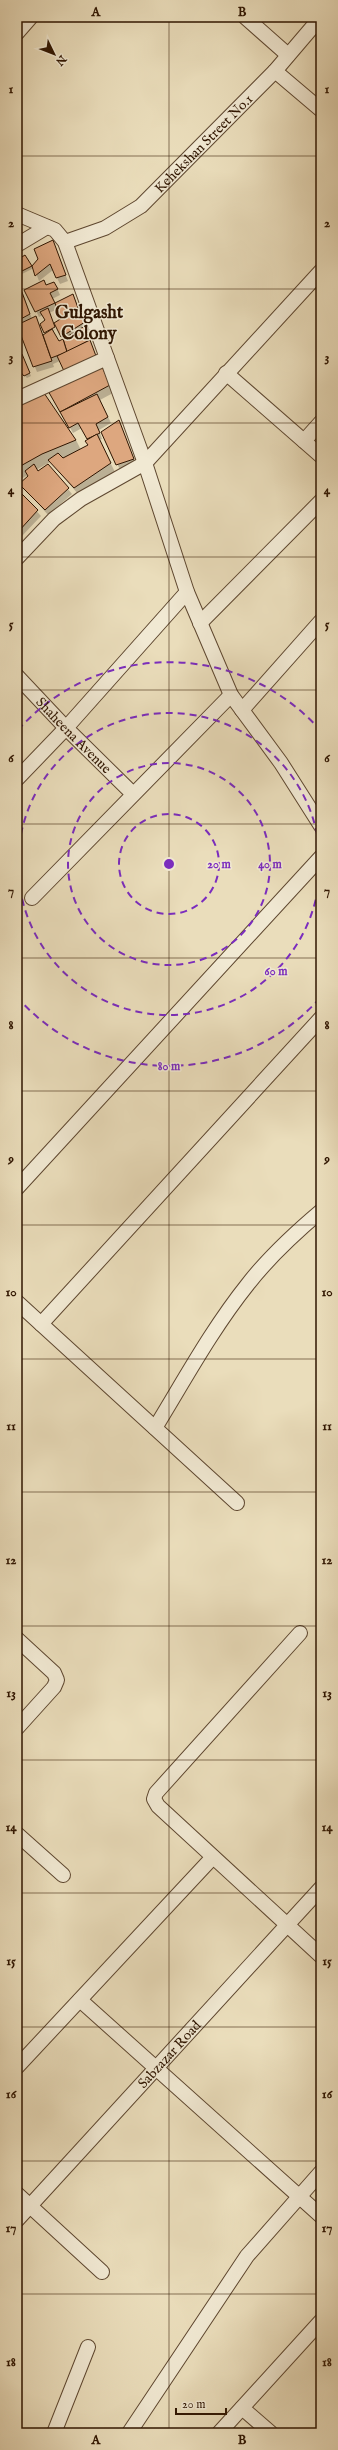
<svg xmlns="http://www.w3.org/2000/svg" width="338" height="2450" font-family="'IM FELL English',serif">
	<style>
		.shadow { fill: #0003 }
		.building { fill: #dda77f; stroke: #2f1501 }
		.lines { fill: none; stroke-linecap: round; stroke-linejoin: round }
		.minor-casing { stroke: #5e4730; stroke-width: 16 }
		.minor { stroke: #f1e9d3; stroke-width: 14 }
		.grid { fill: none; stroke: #2f1501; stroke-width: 1; stroke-opacity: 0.55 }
		.ring { fill: none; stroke: #7b2cbf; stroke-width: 2; stroke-dasharray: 7 5 }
		.labels { text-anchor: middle; stroke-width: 3; stroke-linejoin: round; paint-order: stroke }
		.street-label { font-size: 14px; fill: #2f1501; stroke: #f1e9d3 }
		.district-label { font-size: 18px; font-weight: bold; fill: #2f1501; stroke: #f1e9d3 }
		.centre { fill: #7b2cbf; stroke: #f1e9d3; stroke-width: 2 }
		.ring-label { font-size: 12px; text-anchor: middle; font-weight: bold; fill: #7b2cbf; stroke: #f1e9d3; stroke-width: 3; stroke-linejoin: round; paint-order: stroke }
		.neatline { fill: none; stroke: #2f1501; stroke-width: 1.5 }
		.grid-label { font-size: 13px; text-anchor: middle; font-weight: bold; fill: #2f1501 }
	</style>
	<rect width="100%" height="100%" fill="#eaddbb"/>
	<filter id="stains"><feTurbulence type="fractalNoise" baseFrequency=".005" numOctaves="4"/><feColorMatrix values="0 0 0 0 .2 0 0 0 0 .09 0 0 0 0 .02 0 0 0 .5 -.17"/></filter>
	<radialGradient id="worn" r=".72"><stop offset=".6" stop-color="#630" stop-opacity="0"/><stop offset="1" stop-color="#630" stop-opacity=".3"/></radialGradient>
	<g class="shadow">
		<polygon points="52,241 68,281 60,284 53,270 39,281 34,268 20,275 17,271 17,261 25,257 32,267"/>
		<polygon points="46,286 57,288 60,295 52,299 55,304 73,295 88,328 86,329 98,362 60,361 53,364 54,367 37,372 19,327 17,328 17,289 20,288 23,293 32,319 35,317 43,336 55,329 53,332 59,342 63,339 62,320 58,309 49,313 46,320 43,315 39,317 26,290"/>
		<polygon points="17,338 20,345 17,346"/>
		<polygon points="17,358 23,358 31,376 27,378 17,367"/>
		<polygon points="100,366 113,393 100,400 111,423 99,430 102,439 99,440 115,472 79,495 50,462 36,470 38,472 48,465 72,494 48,515 21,484 29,476 28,475 17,481 17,407 76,440 81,450 89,446 89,440 82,428 73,433 48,389"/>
		<polygon points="118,421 136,464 120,470 103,432"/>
		<polygon points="17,490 41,516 21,537 17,532"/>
		<polygon points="17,536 22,541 27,549 17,551"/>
	</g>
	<g class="building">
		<polygon points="53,240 66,275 56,278 50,264 35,276 32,266 38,259 34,249"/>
		<polygon points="25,255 32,266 18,273 17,260"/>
		<polygon points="44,280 46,285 54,282 58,289 50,293 55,303 35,312 24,290"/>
		<polygon points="20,287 30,314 17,321 17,288"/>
		<polygon points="73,294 78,308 61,319 55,303"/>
		<polygon points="48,308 55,327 44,333 40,324 45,320 40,312"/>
		<polygon points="78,308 85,322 61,337 54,323"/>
		<polygon points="36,316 52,361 33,367 17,325"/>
		<polygon points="85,326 90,340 67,352 63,339"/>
		<polygon points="52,329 59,341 63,339 67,352 51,358 43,335"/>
		<polygon points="90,340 96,356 64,371 57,356"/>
		<polygon points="22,354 30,373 24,376 17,368 17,357"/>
		<polygon points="101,364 110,385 60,412 47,389"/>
		<polygon points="44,393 76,440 42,454 17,468 17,406"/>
		<polygon points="97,394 108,417 96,424 100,433 87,439 78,423 69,428 60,412"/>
		<polygon points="119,420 134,459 116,465 101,432"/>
		<polygon points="97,434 111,463 74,488 48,460 58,453 63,458 88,445 85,441"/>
		<polygon points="34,464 38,471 48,464 69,488 45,510 19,484 28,476 25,471"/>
		<polygon points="17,489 38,510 18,532 17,531"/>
	</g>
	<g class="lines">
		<defs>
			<g id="minor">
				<polyline points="245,17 288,55"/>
				<polyline points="17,33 31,17"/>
				<polyline points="275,71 321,110"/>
				<polyline points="17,214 55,230 65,242 145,463 187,592 231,695 281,763 321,826"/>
				<path id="s1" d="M65,242L105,228L141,206L275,71L321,17"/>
				<polyline points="17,245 47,227"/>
				<polyline points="226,373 321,456"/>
				<polyline points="17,399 107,358"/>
				<polyline points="304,441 321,422"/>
				<polyline points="17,558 54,519 81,499 145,463 321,271"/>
				<polyline points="200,623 321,501"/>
				<path id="s2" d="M17,676L66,728L132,793"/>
				<polyline points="242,710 321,621"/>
				<polyline points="17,779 66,728 187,592"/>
				<polyline points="32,898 231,695"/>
				<polyline points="17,1188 321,857"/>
				<polyline points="17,1302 237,1503"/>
				<polyline points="41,1324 321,1018"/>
				<path d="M155,1428C185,1379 212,1329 248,1284C269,1257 295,1233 321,1211"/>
				<polyline points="300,1633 156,1793 154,1799 158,1806 321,1956"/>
				<polyline points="17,1639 54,1673 57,1680 54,1687 17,1728"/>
				<polyline points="17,1834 63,1875"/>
				<polyline points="80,2000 321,2216"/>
				<polyline points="17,2067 213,1857"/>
				<polyline points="17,2194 102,2272"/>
				<path id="s3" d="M17,2220L321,1888"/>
				<polyline points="242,2408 271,2433"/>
				<polyline points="54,2433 88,2347"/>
				<polyline points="129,2433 247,2256 321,2172"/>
				<polyline points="219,2433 321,2321"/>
			</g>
		</defs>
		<use href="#minor" class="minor-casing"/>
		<use href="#minor" class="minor"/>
	</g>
	<path class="grid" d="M169,17V2433M17,156H321M17,289H321M17,423H321M17,557H321M17,690H321M17,824H321M17,958H321M17,1091H321M17,1225H321M17,1359H321M17,1492H321M17,1626H321M17,1760H321M17,1893H321M17,2027H321M17,2161H321M17,2294H321"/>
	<g class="ring">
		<circle cx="169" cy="864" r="50"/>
		<circle cx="169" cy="864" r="101"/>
		<circle cx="169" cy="864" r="151"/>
		<path d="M320 998A202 202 0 0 1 18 998M18 730A202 202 0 0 1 320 730"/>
	</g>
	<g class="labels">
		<g class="street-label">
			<text dy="5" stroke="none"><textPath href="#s1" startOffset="173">Kehekshan Street No.1</textPath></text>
			<text dy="5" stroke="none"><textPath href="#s2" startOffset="82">Shaheena Avenue</textPath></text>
			<text dy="5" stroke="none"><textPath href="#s3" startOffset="225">Sabzazar Road</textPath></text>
		</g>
		<g class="district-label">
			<text x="89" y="318">Gulgasht<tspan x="89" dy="21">Colony</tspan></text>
		</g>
	</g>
	<circle cx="169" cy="864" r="6" class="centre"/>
	<g class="ring-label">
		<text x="219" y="868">20 m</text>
		<text x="270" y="868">40 m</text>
		<text x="276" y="975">60 m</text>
		<text x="169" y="1070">80 m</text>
	</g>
	<rect width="338" height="2450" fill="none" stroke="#eaddbb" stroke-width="44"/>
	<g transform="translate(54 54) rotate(133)" stroke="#f1e9d3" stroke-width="3" paint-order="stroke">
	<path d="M0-3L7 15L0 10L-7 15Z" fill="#2f1501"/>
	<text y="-6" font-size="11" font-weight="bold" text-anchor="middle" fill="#2f1501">N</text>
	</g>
	<path d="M176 2408v6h50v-6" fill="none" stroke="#2f1501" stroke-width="2"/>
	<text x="182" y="2408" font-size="12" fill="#2f1501" stroke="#f1e9d3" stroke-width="3" paint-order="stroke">20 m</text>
	<rect x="22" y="22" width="294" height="2406" class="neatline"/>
	<g class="grid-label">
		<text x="96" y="16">A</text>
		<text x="242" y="16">B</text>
		<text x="11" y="93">1</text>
		<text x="327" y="93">1</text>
		<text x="11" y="227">2</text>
		<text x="327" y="227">2</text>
		<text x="11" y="361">3</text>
		<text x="327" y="361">3</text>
		<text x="11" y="494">4</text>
		<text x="327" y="494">4</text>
		<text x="11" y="628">5</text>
		<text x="327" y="628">5</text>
		<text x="11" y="762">6</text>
		<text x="327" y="762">6</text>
		<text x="11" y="895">7</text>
		<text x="327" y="895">7</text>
		<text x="11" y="1029">8</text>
		<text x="327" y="1029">8</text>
		<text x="11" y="1163">9</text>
		<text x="327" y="1163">9</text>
		<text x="11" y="1296">10</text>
		<text x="327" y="1296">10</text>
		<text x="11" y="1430">11</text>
		<text x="327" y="1430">11</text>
		<text x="11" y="1564">12</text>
		<text x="327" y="1564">12</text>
		<text x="11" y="1697">13</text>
		<text x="327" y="1697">13</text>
		<text x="11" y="1831">14</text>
		<text x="327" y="1831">14</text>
		<text x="11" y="1965">15</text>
		<text x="327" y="1965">15</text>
		<text x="11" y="2098">16</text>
		<text x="327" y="2098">16</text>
		<text x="11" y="2232">17</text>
		<text x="327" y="2232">17</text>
		<text x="11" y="2366">18</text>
		<text x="327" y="2366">18</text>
		<text x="96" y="2444">A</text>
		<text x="242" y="2444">B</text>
	</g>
	<rect width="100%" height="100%" filter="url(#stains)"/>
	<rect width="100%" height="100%" fill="url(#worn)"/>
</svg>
